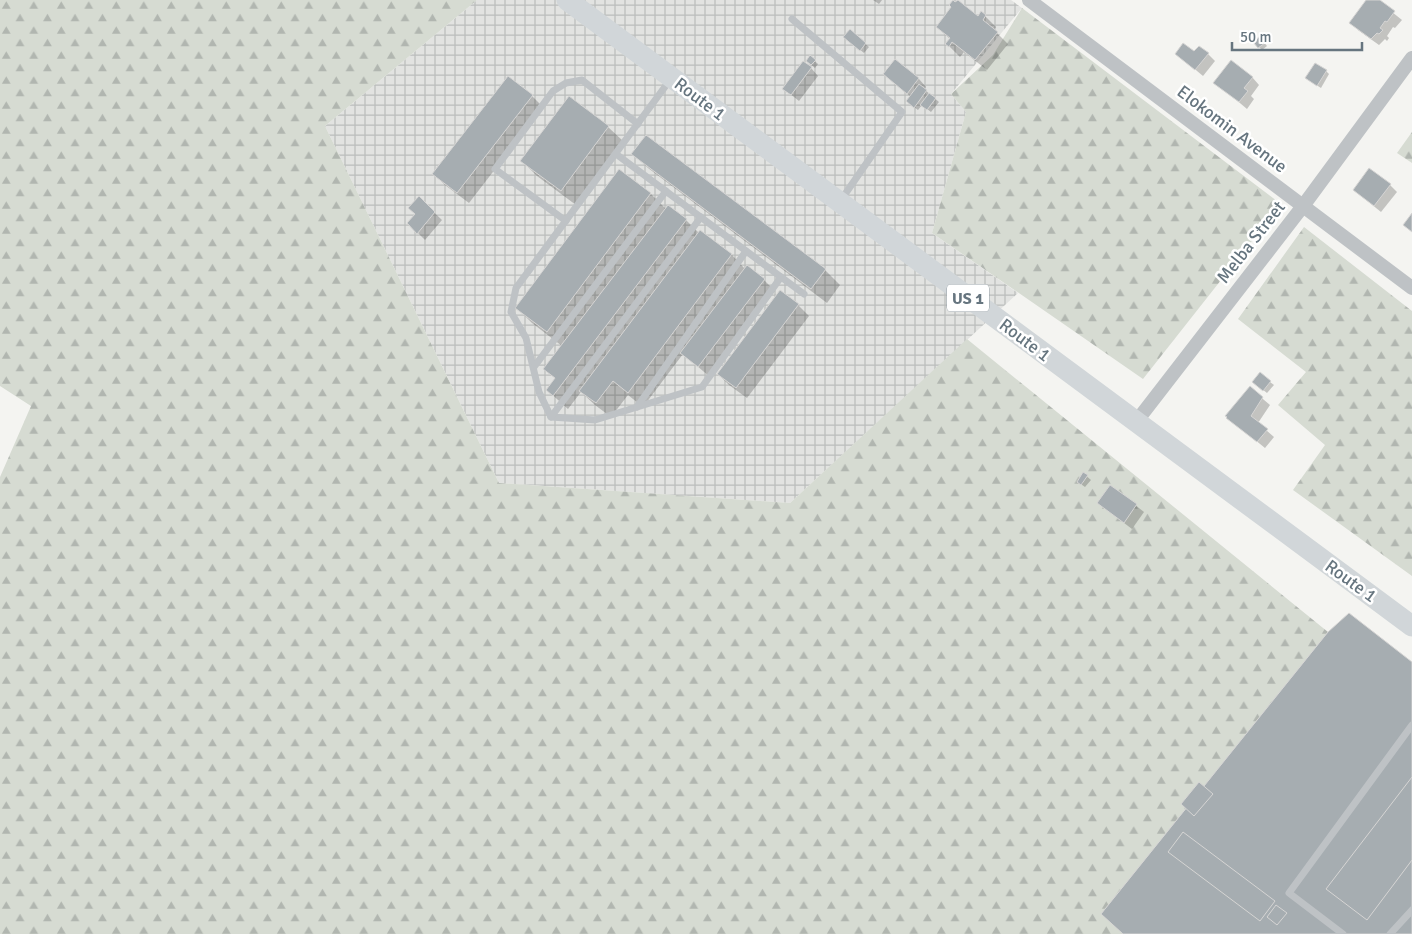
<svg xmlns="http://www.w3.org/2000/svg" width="1412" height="934" font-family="Signika,sans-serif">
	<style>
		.industrial { fill: url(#industrial-grid) }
		.forest { fill: url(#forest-firs) }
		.shadow { fill: #0003 }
		.building { fill: #a6adb1; stroke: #d6d5d4 }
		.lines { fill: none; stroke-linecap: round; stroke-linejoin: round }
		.service { stroke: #bec2c5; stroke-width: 7 }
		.minor { stroke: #bec2c5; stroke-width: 14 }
		.primary { stroke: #d1d6d9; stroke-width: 21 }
		.labels { text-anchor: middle; stroke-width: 5; stroke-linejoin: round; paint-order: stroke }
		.shield { fill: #fff; stroke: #949ea5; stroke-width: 1 }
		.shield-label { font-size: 16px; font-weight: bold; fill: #66757f }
		.street-label { font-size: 18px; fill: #66757f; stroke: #fff }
	</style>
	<defs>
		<pattern id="industrial-grid" width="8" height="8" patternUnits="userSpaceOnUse" patternTransform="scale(1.25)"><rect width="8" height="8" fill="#e2e3e1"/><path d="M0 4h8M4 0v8" fill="none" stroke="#bbbdbc"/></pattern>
		<pattern id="forest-firs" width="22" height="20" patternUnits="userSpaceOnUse" patternTransform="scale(1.25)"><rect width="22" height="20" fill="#d6dbd2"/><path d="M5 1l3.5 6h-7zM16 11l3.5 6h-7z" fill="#b1b6b0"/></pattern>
	</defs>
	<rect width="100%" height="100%" fill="#f4f4f1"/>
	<polygon class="industrial" points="477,0 1011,0 1022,8 951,94 966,112 932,233 1018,293 790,503 499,483 325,126"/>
	<g class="forest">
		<polygon points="0,0 477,0 325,126 499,483 790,503 967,339 1328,632 1101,914 1123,934 0,934 0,477 31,406 0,386"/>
		<polygon points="1022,8 1281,204 1143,379 932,233 966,112 951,94 993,55"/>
		<polygon points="1412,132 1412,163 1397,153"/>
		<polygon points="1304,227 1412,311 1412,576 1293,490 1325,445 1278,405 1306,372 1238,319"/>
	</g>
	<g class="shadow">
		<polygon points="873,0 882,0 879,4"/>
		<polygon points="1368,0 1377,0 1402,20 1395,28 1393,27 1387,36 1389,38 1387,41 1385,39 1379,45 1358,30"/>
		<polygon points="985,16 996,27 994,30 1008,44 987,70 964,52 960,57 947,44 950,39 937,27"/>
		<polygon points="850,31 869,47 864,53 848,40"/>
		<polygon points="1263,41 1267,46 1262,50 1259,47"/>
		<polygon points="1195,53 1208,54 1215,61 1203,76 1177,54"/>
		<polygon points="810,57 818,64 815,68 810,64"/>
		<polygon points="896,61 919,79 926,87 924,89 939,102 931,112 922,105 918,110 911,105 911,97 892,81"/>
		<polygon points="811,68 818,76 799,101 784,89"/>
		<polygon points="1326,71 1329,74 1321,88 1310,81"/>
		<polygon points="1252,77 1259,85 1251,96 1254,99 1247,109 1215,82"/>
		<polygon points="532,96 543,107 469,203 445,185 434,174"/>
		<polygon points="608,127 623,141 576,205 537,176 522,161"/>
		<polygon points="646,136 825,270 840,285 827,303 648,168 633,154"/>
		<polygon points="1390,185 1397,192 1381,212 1354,190"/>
		<polygon points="651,194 666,209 686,220 699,233 700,232 732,255 745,269 764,280 775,291 710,377 683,354 643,407 628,395 611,417 595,405 581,392 568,409 547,390 556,379 545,368 562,346 532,323 517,308"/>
		<polygon points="419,198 442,220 425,240 408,223 417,215"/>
		<polygon points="798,305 809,316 747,398 729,385 718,374"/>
		<polygon points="1270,382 1274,385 1267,393 1257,385"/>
		<polygon points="1250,388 1270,405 1258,423 1274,437 1265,448 1228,418"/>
		<polygon points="1084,474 1091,480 1085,487 1078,482"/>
		<polygon points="1111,486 1144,512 1132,529 1098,503"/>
	</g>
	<g class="building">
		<polygon points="953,0 955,2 958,0 978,16 981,11 986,15 983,20 998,32 975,60 952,42 949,47 945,44 950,38 936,27 951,7 949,5"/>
		<polygon points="1366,0 1380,0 1395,11 1387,22 1385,21 1380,28 1383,30 1379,34 1377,33 1371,39 1349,23"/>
		<polygon points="850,29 866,43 860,51 843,37"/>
		<polygon points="1260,36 1265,43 1258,48 1253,42"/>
		<polygon points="1183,43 1194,51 1199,46 1209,53 1195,70 1175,54"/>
		<polygon points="810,55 816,60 811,65 806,61"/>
		<polygon points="895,59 919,78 907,94 883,74"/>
		<polygon points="1231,60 1253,77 1244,88 1248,91 1239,102 1213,83"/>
		<polygon points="803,61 812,67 791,95 782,89"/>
		<polygon points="1315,63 1327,70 1317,86 1305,78"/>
		<polygon points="508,76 533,95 457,193 432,174"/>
		<polygon points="919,84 927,90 914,108 906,101"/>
		<polygon points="929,93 936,98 927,110 920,105"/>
		<polygon points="569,96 609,126 561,191 520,161"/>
		<polygon points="646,135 826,269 811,289 631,154"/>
		<polygon points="1369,168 1391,184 1374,206 1353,190"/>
		<polygon points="619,169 651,193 547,332 515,308"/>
		<polygon points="419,196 435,212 417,234 407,223 415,214 408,208"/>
		<polygon points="668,205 687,219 553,396 546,390 555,378 543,369"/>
		<polygon points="1412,213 1412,232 1403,225"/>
		<polygon points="700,230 732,254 628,393 613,381 596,403 579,391"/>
		<polygon points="747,265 765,279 698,367 680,353"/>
		<polygon points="780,290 799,304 736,388 717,374"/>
		<polygon points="1260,372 1271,381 1263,391 1252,382"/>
		<polygon points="1250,386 1263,397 1251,416 1268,429 1257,442 1226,418 1227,417 1225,416"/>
		<polygon points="1083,472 1088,475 1081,485 1077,482"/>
		<polygon points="1110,485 1137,504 1124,523 1097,503"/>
		<polygon points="1349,613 1412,662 1412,934 1123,934 1101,914 1328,632"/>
		<polygon points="1412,777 1412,860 1367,920 1326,889"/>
		<polygon points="1199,782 1213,794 1194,816 1181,804"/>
		<polygon points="1183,832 1275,901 1260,921 1168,852"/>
		<polygon points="1276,905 1287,913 1277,925 1267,917"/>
	</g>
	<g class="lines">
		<g class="service">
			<polyline points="792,19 902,112 841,200"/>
			<polyline points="616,154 781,277 702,387 595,420 551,417 539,392 526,338 511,312 516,288 670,80"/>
			<polyline points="566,221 495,169 553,91 566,83 582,80 638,124"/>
			<polyline points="781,277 804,294"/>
			<polyline points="534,367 666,191"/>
			<polyline points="637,407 746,251"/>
			<polyline points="551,417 701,217"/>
			<polyline points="1343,934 1289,893 1412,725"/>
			<polyline points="1390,934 1412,910"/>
		</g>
		<g class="minor">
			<polyline points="1029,0 1412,288"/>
			<polyline points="1136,422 1303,206 1412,58"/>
		</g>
		<polyline class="primary" points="567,0 1412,626"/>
	</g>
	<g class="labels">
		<rect class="shield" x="947" y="284.5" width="42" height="27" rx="4"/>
		<g class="shield-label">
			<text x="968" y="304">US 1</text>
		</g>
		<g class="street-label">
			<text transform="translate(700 99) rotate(37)" y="6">Route 1</text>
			<text transform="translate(1232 129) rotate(37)" y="6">Elokomin Avenue</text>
			<text transform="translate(1251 242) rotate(-52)" y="6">Melba Street</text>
			<text transform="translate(1025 340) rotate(37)" y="6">Route 1</text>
			<text transform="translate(1351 581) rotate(36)" y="6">Route 1</text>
		</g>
	</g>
	<path d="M1232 42v8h130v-8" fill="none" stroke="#66757f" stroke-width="2.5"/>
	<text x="1240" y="42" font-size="15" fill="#66757f" stroke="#ffffff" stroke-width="4" paint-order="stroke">50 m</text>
</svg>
